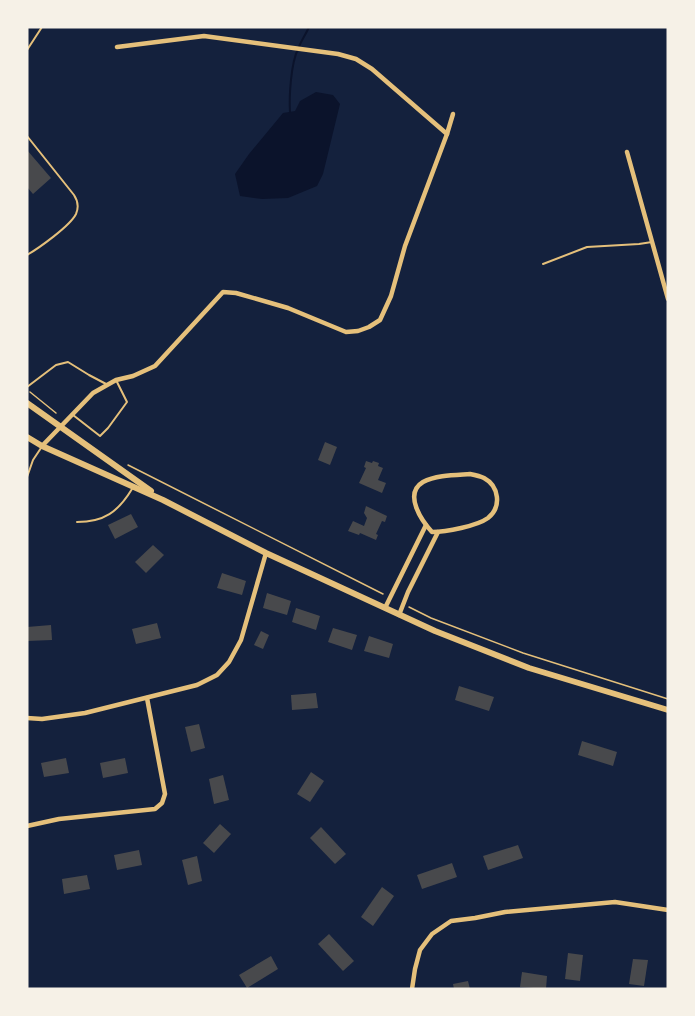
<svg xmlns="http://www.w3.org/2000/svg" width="695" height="1016" font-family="'Roboto Condensed',sans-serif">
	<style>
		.water { fill: #0b132b }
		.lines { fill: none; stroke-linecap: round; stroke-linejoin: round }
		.stream { stroke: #0b132b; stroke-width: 2 }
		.building { fill: #48494c }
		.path { stroke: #e5c07b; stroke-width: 1.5 }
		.service { stroke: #e5c07b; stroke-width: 2 }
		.minor { stroke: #e5c07b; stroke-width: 4.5 }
		.secondary { stroke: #e5c07b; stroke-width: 6 }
	</style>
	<rect width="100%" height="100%" fill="#14213d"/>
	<polygon class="water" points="316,92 333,95 340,104 323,174 317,186 288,198 262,199 240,196 235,174 249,154 283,113 295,111 300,101"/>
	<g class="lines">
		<path class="stream" d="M290,112C289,96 291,63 298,49C301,41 306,34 309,27"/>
	</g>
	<g class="building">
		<polygon points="27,150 51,178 33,194 27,187"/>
		<polygon points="325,442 337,447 330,465 318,460"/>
		<polygon points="366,461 372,463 373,461 379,463 378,466 383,468 378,480 386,483 382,493 359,483 366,468 364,467"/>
		<polygon points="366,506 387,516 385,522 382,521 376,534 378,535 376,540 360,533 359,535 348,531 353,521 364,526 367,518 364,513"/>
		<polygon points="131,514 138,527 115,539 108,525"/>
		<polygon points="153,545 164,555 146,573 135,562"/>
		<polygon points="222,573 246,581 242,595 217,588"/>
		<polygon points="267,593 291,601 287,615 263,608"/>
		<polygon points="296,608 320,616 316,630 292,622"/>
		<polygon points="157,623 161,638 136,644 132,629"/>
		<polygon points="51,625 52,640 27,641 27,627"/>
		<polygon points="333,628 357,635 352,650 328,642"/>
		<polygon points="261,631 269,635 263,649 254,645"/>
		<polygon points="369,636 393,644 389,658 364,651"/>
		<polygon points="459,686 494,697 489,711 455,700"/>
		<polygon points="316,693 318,708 292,710 291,695"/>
		<polygon points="199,724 205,748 191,752 185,727"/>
		<polygon points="582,741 617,752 613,766 578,755"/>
		<polygon points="66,758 69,773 44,777 41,763"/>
		<polygon points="125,758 128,773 103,778 100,763"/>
		<polygon points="311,772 324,781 310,802 297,794"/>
		<polygon points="223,775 229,800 214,804 209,779"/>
		<polygon points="220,824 231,834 214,853 203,843"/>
		<polygon points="321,827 346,854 335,864 310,838"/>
		<polygon points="518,845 523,858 488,870 483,856"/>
		<polygon points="139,850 142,865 117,870 114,855"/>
		<polygon points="197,856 202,881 188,885 182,860"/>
		<polygon points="452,863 457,877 422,889 417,875"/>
		<polygon points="87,875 90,889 64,894 62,879"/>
		<polygon points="382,887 394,896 373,926 361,917"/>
		<polygon points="329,934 354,961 343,971 318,944"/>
		<polygon points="568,953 583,955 580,981 565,979"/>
		<polygon points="271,956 278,969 247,988 239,975"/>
		<polygon points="633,959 648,960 644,986 629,984"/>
		<polygon points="522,972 547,976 546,989 520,987"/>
		<polygon points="468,981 470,989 454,989 453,984"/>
	</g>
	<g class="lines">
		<g class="path">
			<polyline points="30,392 56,413"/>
			<polyline points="128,465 383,594"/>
			<polyline points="409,607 431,618 523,653 668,699"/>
		</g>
		<g class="service">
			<polyline points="27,50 42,27"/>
			<path d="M27,136L74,195C78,201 79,207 76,214C70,226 39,248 27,255"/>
			<polyline points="543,264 587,247 639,244 652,242"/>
			<polyline points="27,387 56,365 68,362 89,375 108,385"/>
			<polyline points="73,415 100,436 108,428 127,402 116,380"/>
			<polyline points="27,477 33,460 41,448"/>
			<path d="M77,522C104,522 118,512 132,489"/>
		</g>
		<g class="minor">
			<polyline points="447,134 453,114"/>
			<polyline points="627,152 668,299"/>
			<polyline points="42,446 93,393 116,380 133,376 155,366 223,292 236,293 288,308 346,332 358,331 369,327 380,320 391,296 405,246 447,134 372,69 356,59 338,54 204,36 117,47"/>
			<path d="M470,474C475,475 480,476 484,478C499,486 502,507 488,518C477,526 446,532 432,532C422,521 403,494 423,482C436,475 456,475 470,474Z"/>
			<polyline points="385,608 426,525"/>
			<polyline points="399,615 408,592 438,532"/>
			<polyline points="27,718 42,719 85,713 197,685 217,675 229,662 241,640 266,553"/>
			<polyline points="27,826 59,819 155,809 162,803 165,794 147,698"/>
			<polyline points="412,989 415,969 420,950 432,934 451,921 475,918 505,912 615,902 668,910"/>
		</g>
		<g class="secondary">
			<polyline points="27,403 151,491"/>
			<polyline points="27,437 42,446 163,500 266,553 435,631 529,668 668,710"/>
		</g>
	</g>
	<rect width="695" height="1016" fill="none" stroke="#f6f1e7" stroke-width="57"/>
</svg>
